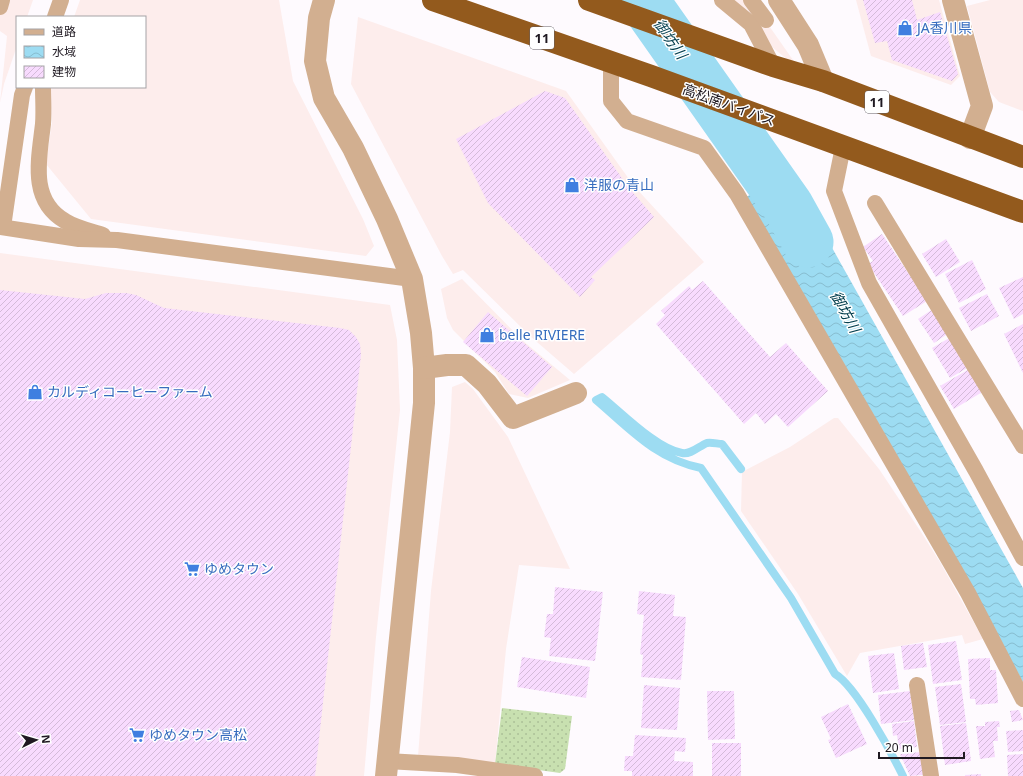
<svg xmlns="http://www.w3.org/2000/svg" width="1023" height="776" font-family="'Noto Sans','Noto Sans JP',sans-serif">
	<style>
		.commercial { fill: #fdedec }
		.grass { fill: url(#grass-dots) }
		.water { fill: url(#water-waves) }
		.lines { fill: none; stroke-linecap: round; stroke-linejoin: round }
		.stream { stroke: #9ddcf2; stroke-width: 8 }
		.river { stroke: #9ddcf2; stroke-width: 51 }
		.building { fill: url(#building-hatch) }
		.lane { stroke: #d2af90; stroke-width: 16 }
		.street { stroke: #d2af90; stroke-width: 22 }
		.highway { stroke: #935a1d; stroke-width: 22 }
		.labels { text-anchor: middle; stroke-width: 3; stroke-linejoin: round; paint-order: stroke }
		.shield { fill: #fff; stroke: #625e64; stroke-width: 1 }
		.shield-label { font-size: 13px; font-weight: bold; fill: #1f1921 }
		.shop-label { font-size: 14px; fill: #366cbe; stroke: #fff; text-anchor: start }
		.street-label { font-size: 14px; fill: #1f1921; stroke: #fff }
		.water-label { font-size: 15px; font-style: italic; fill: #05404f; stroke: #fff }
	</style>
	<defs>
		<pattern id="grass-dots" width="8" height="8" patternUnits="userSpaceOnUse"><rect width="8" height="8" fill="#c8e0b0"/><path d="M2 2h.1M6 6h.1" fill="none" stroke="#abc097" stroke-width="1.8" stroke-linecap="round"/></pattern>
		<pattern id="water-waves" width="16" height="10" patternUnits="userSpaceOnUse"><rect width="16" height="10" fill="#9ddcf2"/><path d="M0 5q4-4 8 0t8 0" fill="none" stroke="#87bccf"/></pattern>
		<pattern id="building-hatch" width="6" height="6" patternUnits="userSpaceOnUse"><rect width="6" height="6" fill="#f8dbfe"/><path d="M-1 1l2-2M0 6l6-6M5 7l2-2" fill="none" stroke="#d4bbd9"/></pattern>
	</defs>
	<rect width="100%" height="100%" fill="#fefafe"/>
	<g class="commercial">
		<polygon points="0,0 33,0 27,17 17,17 17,46 4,84 0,103 7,36 0,31"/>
		<polygon points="80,0 279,0 293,81 363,219 374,246 366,256 91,219 46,164 52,122 50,87 145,87 145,17 74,17"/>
		<polygon points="715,0 751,0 800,70"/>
		<polygon points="856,0 939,0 960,76 951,85 871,56"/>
		<polygon points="990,0 1023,0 1023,111 999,102 990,92 967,6"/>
		<polygon points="358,17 566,91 634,186 704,262 574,374 530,336 463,270 453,274 442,256 351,84"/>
		<polygon points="0,253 390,305 397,340 400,410 376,637 364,776 0,776"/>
		<polygon points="462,279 522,340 570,380 528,398 509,394 495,372 453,330 447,318 441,289"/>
		<polygon points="465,382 473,389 508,437 570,569 519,565 506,649 495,764 418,756 431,591 450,432 452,387"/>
		<polygon points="834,418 838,418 879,469 921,532 940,562 983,639 965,644 962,635 860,653 847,676 798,594 741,511 742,472 790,447"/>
	</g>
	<polygon class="grass" points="502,708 572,716 565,769 560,773 495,764"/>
	<polygon class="water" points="786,174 826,237 1023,588 1023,682 746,197"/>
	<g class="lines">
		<path class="stream" d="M741,469L722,444C718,444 711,442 707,443C699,446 691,455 682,453C657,449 622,413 602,397L596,400C630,429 656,459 701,468L791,598L835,674C856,686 891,752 903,776"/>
		<polyline class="river" points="643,0 788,206 808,242"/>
	</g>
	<g class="building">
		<polygon points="863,0 912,0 917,20 940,12 958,74 952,81 892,60 887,41 875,43"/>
		<polygon points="545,91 565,98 629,188 654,217 591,277 595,280 580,297 488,203 456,139"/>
		<polygon points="882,234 927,301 903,316 868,264 873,261 863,247"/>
		<polygon points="946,239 960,262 936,277 922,254"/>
		<polygon points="972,260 986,289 959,303 945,274"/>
		<polygon points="1023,277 1023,314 1014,319 999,288"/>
		<polygon points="703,281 770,357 786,343 828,391 788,427 776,414 765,424 756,413 744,424 656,324 665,315 661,311 689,286 692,290"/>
		<polygon points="0,290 85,299 106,293 126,293 136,295 164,308 340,328 349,330 356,337 360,344 361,355 315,776 0,776"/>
		<polygon points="987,294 999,316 971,331 959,308"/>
		<polygon points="933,309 949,333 934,343 918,319"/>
		<polygon points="488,312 552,367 527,396 463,342"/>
		<polygon points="1023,324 1023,373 1004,334"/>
		<polygon points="951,337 969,367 950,378 932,348"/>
		<polygon points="971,368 984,391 954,409 940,386"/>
		<polygon points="555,587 603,592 595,661 549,656 551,638 544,637 547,614 553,614"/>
		<polygon points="639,591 675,595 673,616 686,617 681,680 641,677 643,655 640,654 644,615 637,614"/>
		<polygon points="956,641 962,680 933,684 928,645"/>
		<polygon points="923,643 927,667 904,670 901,646"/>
		<polygon points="894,653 899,689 873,693 868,656"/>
		<polygon points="522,657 590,667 586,698 517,687"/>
		<polygon points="990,658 990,670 996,670 998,703 976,705 975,699 970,699 968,659"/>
		<polygon points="961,684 966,722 940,725 935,687"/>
		<polygon points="644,685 680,688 677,730 641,728"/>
		<polygon points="707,691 734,691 735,739 708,740"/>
		<polygon points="910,691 914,720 881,724 878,695"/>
		<polygon points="848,704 867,744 836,758 828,740 831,739 821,717"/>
		<polygon points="1019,710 1023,720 1012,722 1010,711"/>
		<polygon points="914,721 917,747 899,749 897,735 893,736 892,724"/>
		<polygon points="999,721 1000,727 997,727 998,741 993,741 995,757 980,759 976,726 985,726 985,722"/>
		<polygon points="966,723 971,761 945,765 940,726"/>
		<polygon points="1023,730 1023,751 1008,752 1006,731"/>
		<polygon points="635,735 686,738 685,752 675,751 674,761 693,762 693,776 632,776 632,771 624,771 625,756 633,756"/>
		<rect x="712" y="743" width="29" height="33"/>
		<polygon points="921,752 923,775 910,776 900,754"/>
		<polygon points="1023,754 1023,776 1008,776 1007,755"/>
		<polygon points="981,774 981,776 965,776 965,775"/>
	</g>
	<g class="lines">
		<g class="lane">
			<polyline points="722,0 751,24 773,66"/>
			<polyline points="751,0 766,20"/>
			<polyline points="0,7 2,0"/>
			<polyline points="55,17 61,0"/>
			<polyline points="611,62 611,101 627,121 704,148 737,194 968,593 1023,699"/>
			<path d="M43,87C43,99 44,112 43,124C39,159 29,200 65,221C76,228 91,231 103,235"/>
			<polyline points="843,147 834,191 869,283 976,471 1023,558"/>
			<polyline points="875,203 1023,446"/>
			<polyline points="0,227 79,239 117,240 412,279"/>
			<polyline points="3,227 22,95 25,87"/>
			<polyline points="917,685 931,776"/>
			<polyline points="387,761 457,765 535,776"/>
		</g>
		<g class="street">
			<polyline points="324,0 319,18 315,61 324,98 353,148 387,219 412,279 421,333 424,368 424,403 386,776"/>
			<polyline points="779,0 808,45 823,81"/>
			<polyline points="953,0 982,106 970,138"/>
			<polyline points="424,368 447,365 466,365 487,384 513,418 576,393"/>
		</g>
		<g class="highway">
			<polyline points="433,0 651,76 1023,212"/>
			<polyline points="589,0 773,66 823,81 1023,157"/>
		</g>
	</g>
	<defs>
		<symbol id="shop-bare" viewBox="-9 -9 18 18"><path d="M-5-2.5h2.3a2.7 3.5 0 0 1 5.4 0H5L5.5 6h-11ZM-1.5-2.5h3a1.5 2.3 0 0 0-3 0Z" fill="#3f7fe0" stroke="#fff" stroke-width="2.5" paint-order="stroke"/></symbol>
		<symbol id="supermarket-bare" viewBox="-9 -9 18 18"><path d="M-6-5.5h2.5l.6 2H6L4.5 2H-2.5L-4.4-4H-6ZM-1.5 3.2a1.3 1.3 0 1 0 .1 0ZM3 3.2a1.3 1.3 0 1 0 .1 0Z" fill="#3f7fe0" stroke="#fff" stroke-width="2.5" paint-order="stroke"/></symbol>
	</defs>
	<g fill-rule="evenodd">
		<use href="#shop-bare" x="894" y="17" width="22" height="22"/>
		<use href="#shop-bare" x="561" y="174" width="22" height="22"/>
		<use href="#shop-bare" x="476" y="324" width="22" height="22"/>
		<use href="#shop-bare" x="24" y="381" width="22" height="22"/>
		<use href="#supermarket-bare" x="181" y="558" width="22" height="22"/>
		<use href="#supermarket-bare" x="126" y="724" width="22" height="22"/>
	</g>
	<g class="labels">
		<g class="shield">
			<rect x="530" y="27" width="24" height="22" rx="3"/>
			<rect x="865" y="91" width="24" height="22" rx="3"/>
		</g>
		<g class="shield-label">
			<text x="542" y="43">11</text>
			<text x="877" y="107">11</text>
		</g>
		<g class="shop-label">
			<text x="917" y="33">JA香川県</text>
			<text x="584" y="190">洋服の青山</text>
			<text x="499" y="340">belle RIVIERE</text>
			<text x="47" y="397">カルディコーヒーファーム</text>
			<text x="204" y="574">ゆめタウン</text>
			<text x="149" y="740">ゆめタウン高松</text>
		</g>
		<g class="street-label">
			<text transform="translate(729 105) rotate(20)" y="5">高松南バイパス</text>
		</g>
		<g class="water-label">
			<text transform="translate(670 39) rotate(55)" y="5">御坊川</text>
			<text transform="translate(845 312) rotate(61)" y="5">御坊川</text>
		</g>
	</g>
	<rect x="16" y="16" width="130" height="72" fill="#ffffff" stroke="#a5a3a6"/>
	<rect x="24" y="29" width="20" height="6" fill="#d2af90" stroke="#a5a3a6"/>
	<text x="52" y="36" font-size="12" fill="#1f1921">道路</text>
	<rect x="24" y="46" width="20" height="12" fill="url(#water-waves)" stroke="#a5a3a6"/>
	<text x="52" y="56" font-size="12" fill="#1f1921">水域</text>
	<rect x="24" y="66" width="20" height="12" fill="url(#building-hatch)" stroke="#a5a3a6"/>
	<text x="52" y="76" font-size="12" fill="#1f1921">建物</text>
	<g transform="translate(36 740) rotate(85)" stroke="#ffffff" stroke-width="3" paint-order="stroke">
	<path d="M0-3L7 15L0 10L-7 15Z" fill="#1f1921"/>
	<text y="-6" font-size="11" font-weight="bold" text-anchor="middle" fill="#1f1921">N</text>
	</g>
	<path d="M879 752v6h85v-6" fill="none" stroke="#1f1921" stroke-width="2"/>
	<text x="885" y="752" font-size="12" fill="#1f1921" stroke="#ffffff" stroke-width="3" paint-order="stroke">20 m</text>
</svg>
